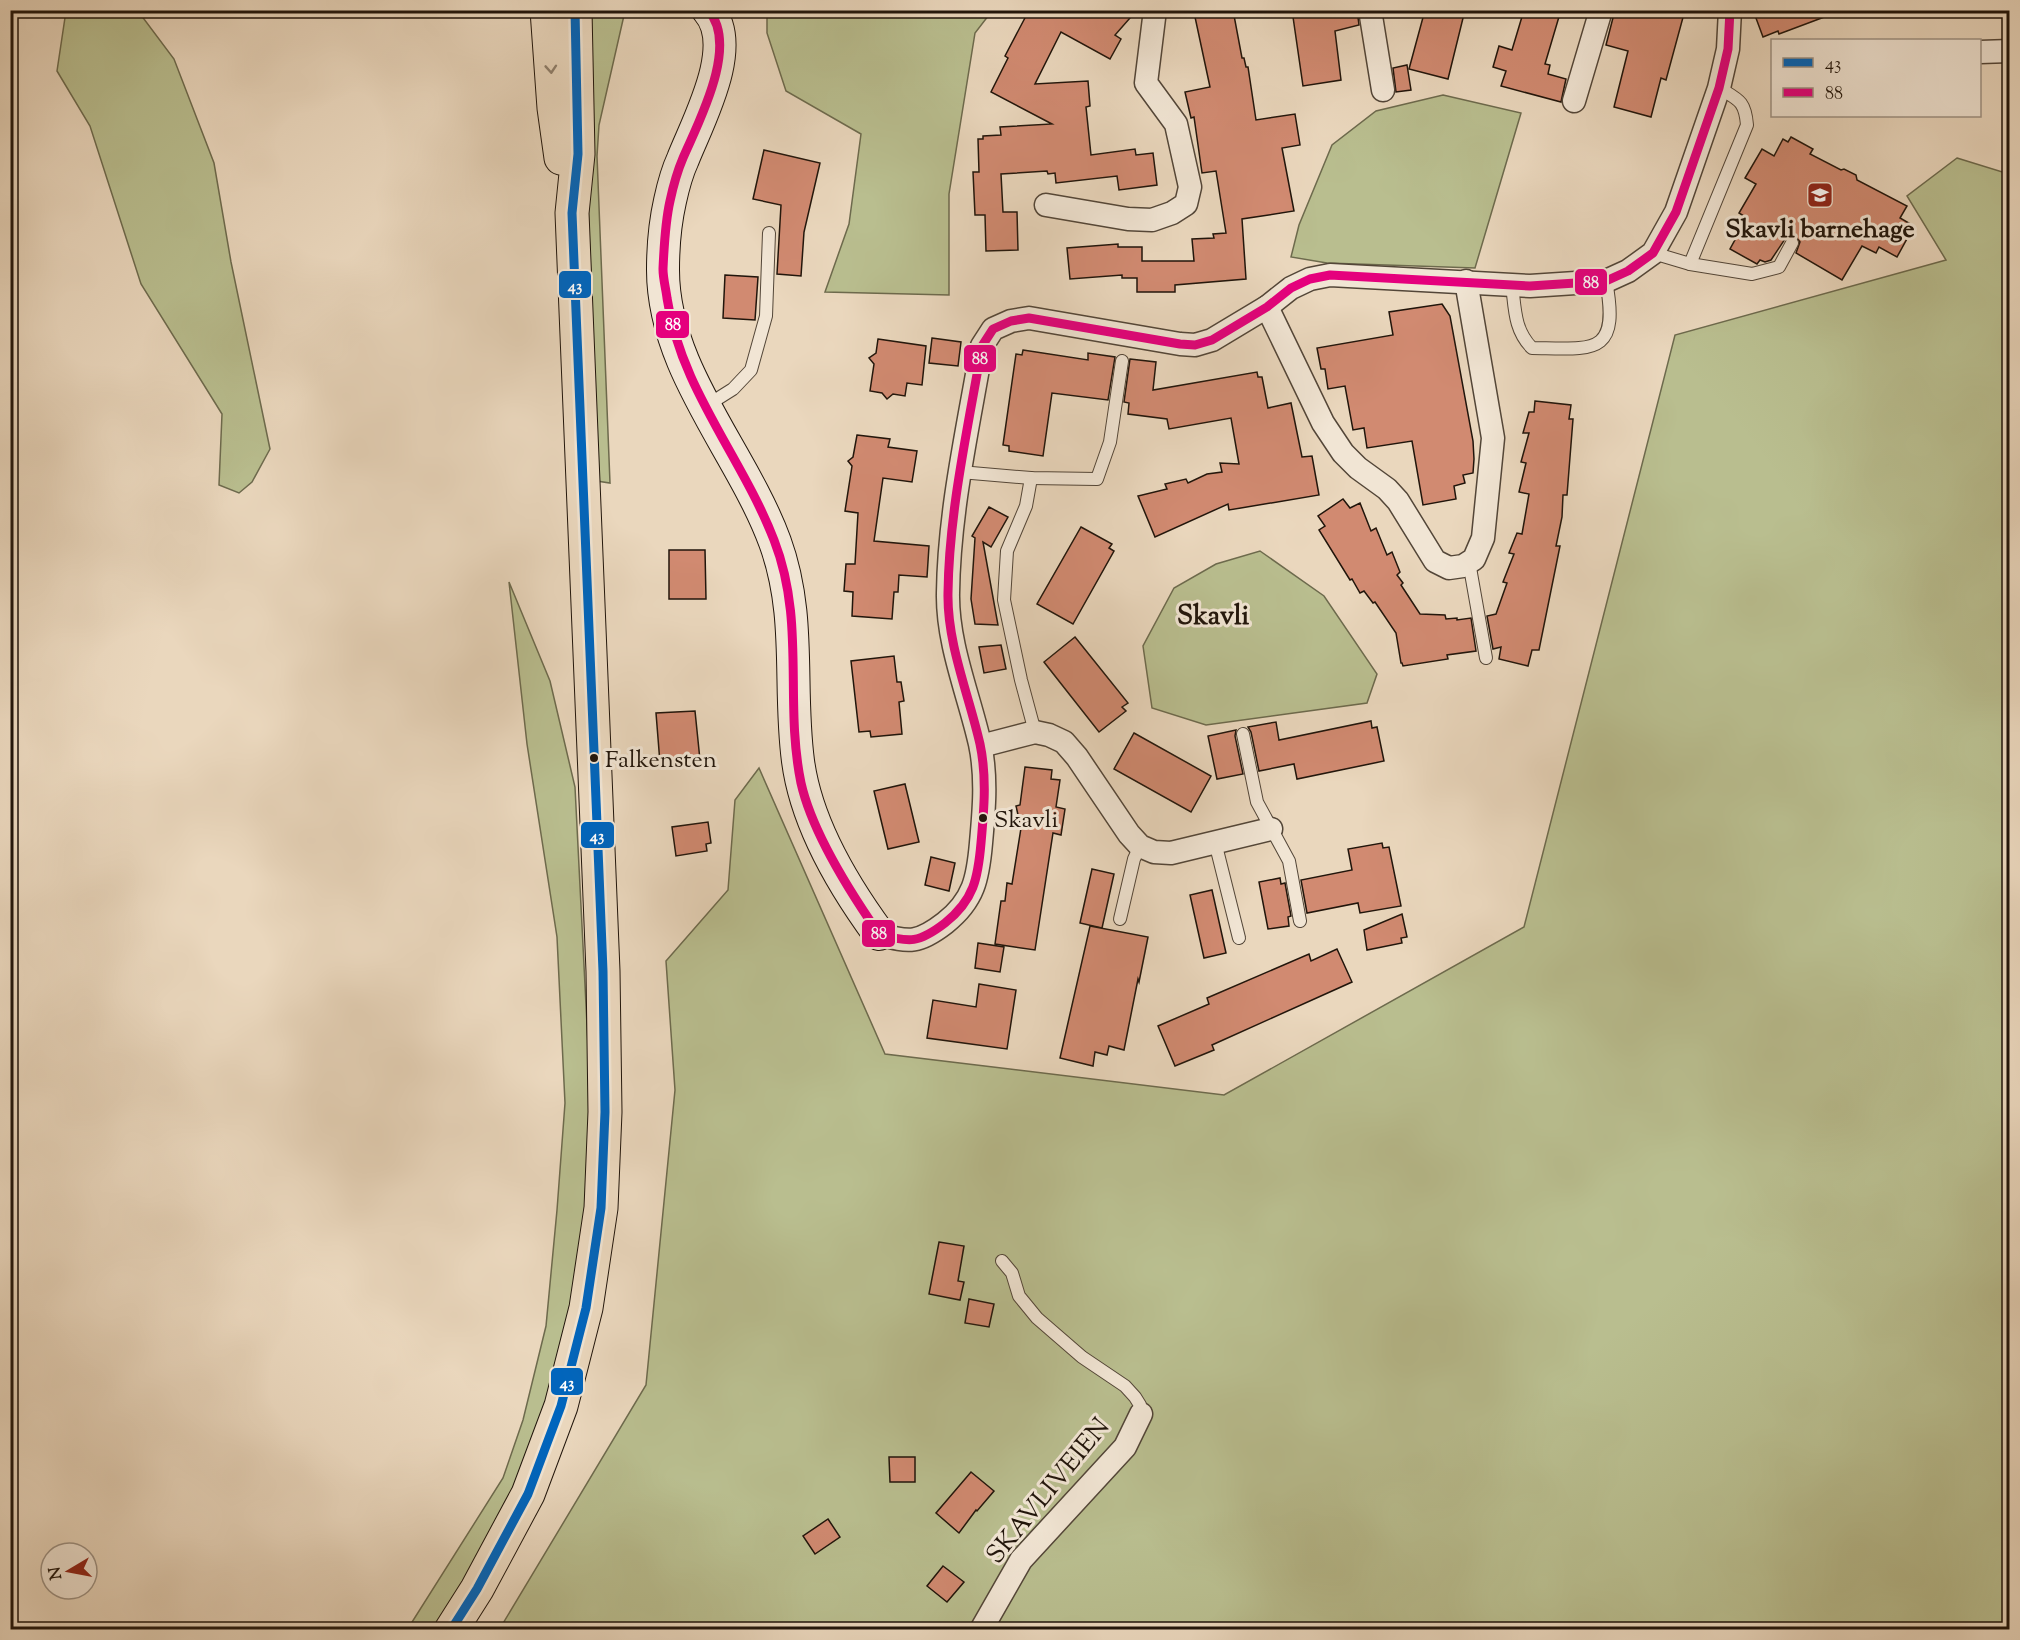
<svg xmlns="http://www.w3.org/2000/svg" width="2020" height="1640" font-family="'Sorts Mill Goudy',serif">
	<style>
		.green { fill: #b9be8f; stroke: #6d6a4d; stroke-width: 1.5 }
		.building { fill: #d18a71; stroke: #21150b; stroke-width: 1.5 }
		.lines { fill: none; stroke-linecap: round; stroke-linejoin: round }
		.lane-casing { stroke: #534638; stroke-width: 14 }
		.street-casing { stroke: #534638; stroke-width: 25 }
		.secondary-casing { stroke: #21150b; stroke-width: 34 }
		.primary-casing { stroke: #21150b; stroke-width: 35 }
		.lane { stroke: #f1e5d4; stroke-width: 12 }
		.street { stroke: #f1e5d4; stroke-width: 22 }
		.secondary { stroke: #f1e5d4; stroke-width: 32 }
		.primary { stroke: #ead7bd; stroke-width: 33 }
		.bus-1-casing { stroke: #f1e5d4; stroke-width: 14 }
		.bus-2-casing { stroke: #f1e5d4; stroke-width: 14 }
		.bus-1 { stroke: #0065bd; stroke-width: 9 }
		.bus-2 { stroke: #e5007d; stroke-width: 9 }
		.oneway { stroke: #90806d }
		.bus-dot { fill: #21150b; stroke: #f1e5d4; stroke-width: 2 }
		.labels { text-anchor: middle; stroke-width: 6; stroke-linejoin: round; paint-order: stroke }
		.bus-label { font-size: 24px; fill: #21150b; stroke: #f1e5d4; text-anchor: start }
		.poi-label { font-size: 26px; font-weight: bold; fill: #21150b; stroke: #f1e5d4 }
		.street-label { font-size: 26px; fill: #21150b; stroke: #f1e5d4 }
		.neighbourhood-label { font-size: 27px; font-weight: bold; fill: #21150b; stroke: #f1e5d4 }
		.line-badge { stroke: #f1e5d4; stroke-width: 2 }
		.badge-label { font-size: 16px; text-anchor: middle; font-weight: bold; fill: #fff }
	</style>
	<rect width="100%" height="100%" fill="#ead7bd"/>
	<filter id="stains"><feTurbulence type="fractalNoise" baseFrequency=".00333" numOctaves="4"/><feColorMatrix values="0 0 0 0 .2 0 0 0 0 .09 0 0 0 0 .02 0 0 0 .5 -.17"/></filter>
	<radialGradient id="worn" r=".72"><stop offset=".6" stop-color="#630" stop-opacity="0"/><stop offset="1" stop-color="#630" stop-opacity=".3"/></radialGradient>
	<g class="green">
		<polygon points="66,11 138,11 174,59 214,163 231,262 270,449 252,482 239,493 219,485 222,414 141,284 90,126 57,71"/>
		<polygon points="586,11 625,11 599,125 597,156 610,483 597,481 583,41"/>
		<polygon points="767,11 992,11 975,33 949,194 949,295 825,292 849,224 861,134 786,91 767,33"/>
		<polygon points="1443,95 1521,113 1475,268 1327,263 1291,257 1299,225 1332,145 1376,111"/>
		<polygon points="1957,158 2009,174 2009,1629 499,1630 646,1385 675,1090 666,961 728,890 735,800 759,768 885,1054 1224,1095 1524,927 1675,335 1946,260 1907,196"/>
		<polygon points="1260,551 1324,596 1377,674 1367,703 1206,725 1152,708 1143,646 1174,588 1216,564"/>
		<polygon points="509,582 550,681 575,787 594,1164 581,1270 557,1380 504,1515 435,1629 407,1630 503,1478 523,1420 546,1326 557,1210 565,1103 557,937 527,744"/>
	</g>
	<g class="building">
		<polygon points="1022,10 1137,10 1115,35 1121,39 1110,59 1061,32 1035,84 1088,81 1090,106 1086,107 1091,155 1135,149 1136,155 1153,153 1157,185 1119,190 1117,176 1056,183 1055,173 1048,174 1047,171 1001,174 1003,212 1017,212 1018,250 986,251 985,215 975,215 973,172 979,172 978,139 983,139 983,136 1001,135 1000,127 1052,124 991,92 1008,58 1005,56 1027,14"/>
		<polygon points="1214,10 1233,10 1242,58 1244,58 1246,67 1248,67 1256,120 1295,114 1300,145 1282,148 1294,211 1242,219 1246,279 1175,285 1175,292 1137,292 1137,278 1122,278 1122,275 1070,279 1067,248 1118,244 1118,247 1142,247 1142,261 1194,261 1192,239 1214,238 1213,234 1226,233 1216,171 1202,173 1194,117 1191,118 1185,92 1210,87 1195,17 1199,16 1199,13"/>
		<polygon points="1292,10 1357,10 1359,25 1335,31 1341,80 1303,86"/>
		<polygon points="1425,10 1465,10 1448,79 1409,69"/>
		<polygon points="1524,10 1561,10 1545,64 1550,65 1548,74 1566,79 1561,102 1501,86 1506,71 1493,67 1499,46 1512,50"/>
		<polygon points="1615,10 1685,10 1666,80 1661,78 1651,117 1614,107 1628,51 1606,45"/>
		<polygon points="1753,10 1834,10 1835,13 1779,34 1778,31 1763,37"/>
		<polygon points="1407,65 1411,90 1396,92 1393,68"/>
		<polygon points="1791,137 1813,149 1810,154 1841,170 1844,169 1856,175 1857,180 1907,206 1900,218 1914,226 1897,257 1879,247 1876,253 1862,246 1842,280 1796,253 1800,242 1795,236 1787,236 1771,260 1765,262 1760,260 1757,264 1730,249 1747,218 1739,213 1756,184 1745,178 1762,149 1774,156 1783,139 1788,142"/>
		<polygon points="764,150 820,163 804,232 801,276 777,274 781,205 753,199"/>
		<polygon points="725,275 758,277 755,320 723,318"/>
		<polygon points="1442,304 1450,316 1473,441 1474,459 1473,473 1463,475 1465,483 1454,486 1456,499 1423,505 1412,441 1367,448 1364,428 1353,430 1345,386 1328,389 1325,369 1321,369 1317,348 1393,335 1389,312"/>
		<polygon points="932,338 961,342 958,366 929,363"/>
		<polygon points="878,339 926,346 922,385 907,383 905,396 893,394 887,399 882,393 870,391 874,364 869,358 876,353"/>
		<polygon points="1023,350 1088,360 1088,353 1115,357 1108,400 1052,393 1043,456 1009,451 1009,446 1003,445 1016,354 1022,355"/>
		<polygon points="1130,359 1156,362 1153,390 1257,372 1258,377 1262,377 1268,408 1291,403 1302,457 1312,456 1319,495 1229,510 1228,504 1155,537 1138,496 1167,489 1165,484 1186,479 1188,483 1207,474 1222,472 1220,463 1239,464 1231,418 1169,429 1167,419 1128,414 1129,403 1124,402"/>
		<polygon points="1535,401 1571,405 1569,419 1573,419 1567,495 1563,495 1562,517 1556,546 1560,546 1539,650 1532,650 1528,666 1499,659 1501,647 1493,649 1487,616 1496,614 1507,583 1503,582 1514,554 1509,553 1517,533 1522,534 1529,494 1519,492 1526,463 1521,462 1529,433 1523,433 1529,412 1534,412"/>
		<polygon points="857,435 890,439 888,447 917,451 912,482 883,478 874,541 929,546 927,577 899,575 898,592 894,592 892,619 852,616 853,592 844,591 846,564 855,564 858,513 845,511 852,466 848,461 853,457"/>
		<polygon points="1343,499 1350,508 1360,503 1371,531 1376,528 1387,555 1392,552 1400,572 1397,575 1403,583 1401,585 1420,614 1445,615 1446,619 1457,618 1457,620 1471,618 1476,651 1447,655 1448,659 1403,666 1402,663 1401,663 1396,633 1375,602 1373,603 1364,591 1360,593 1352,579 1350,580 1319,530 1325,526 1318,516"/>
		<polygon points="989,507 1008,517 991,547 983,542 998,625 975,624 971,599 975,538 972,536"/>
		<polygon points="1081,527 1112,544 1109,548 1114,551 1073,624 1037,604"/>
		<polygon points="669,550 705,550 706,599 669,599"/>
		<polygon points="1075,637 1128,703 1122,707 1126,711 1099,732 1044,662"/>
		<polygon points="1001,645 1006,669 984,673 979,647"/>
		<polygon points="894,656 897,682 901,682 904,701 899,702 902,734 871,737 870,731 859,732 851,661"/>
		<polygon points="695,711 700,760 660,763 656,713"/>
		<polygon points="1371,721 1372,728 1377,727 1384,761 1297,779 1294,764 1259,771 1251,732 1248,727 1276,722 1279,740"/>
		<polygon points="1236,730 1235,736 1243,774 1217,779 1208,736"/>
		<polygon points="1134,733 1211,776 1191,812 1114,769"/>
		<polygon points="1025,767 1052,770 1051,779 1060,780 1056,807 1065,809 1061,835 1053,833 1035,950 995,944 1001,901 1005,901 1007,883 1012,884 1021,828 1016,806 1020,805"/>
		<polygon points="905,784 919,842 888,849 874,791"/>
		<polygon points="708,822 711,843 706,844 707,851 676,856 672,827"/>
		<polygon points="1382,843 1383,848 1389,847 1401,906 1360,913 1358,903 1307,913 1301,880 1352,870 1348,849"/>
		<polygon points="931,857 955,863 949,891 925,885"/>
		<polygon points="1092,869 1114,874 1102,928 1080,923"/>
		<polygon points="1280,878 1281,884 1285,883 1291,916 1288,917 1289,926 1268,929 1259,882"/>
		<polygon points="1212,890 1226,953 1204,958 1190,895"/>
		<polygon points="1402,914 1407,937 1401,938 1402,943 1367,950 1364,930"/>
		<polygon points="1090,926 1148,937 1139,982 1138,979 1124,1050 1109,1046 1107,1055 1095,1052 1093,1066 1060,1058"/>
		<polygon points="978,943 1004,947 1000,972 975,968"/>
		<polygon points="1337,949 1352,982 1212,1045 1214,1050 1175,1066 1158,1026 1209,1004 1207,998 1309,954 1311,961"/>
		<polygon points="979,984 1016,990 1007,1049 927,1038 933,1000 976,1007"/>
		<polygon points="939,1242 964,1246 958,1281 964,1282 960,1300 929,1294"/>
		<polygon points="969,1299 994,1304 989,1327 965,1323"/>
		<polygon points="889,1457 915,1457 915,1482 890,1482"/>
		<polygon points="971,1472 994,1491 977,1511 976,1510 959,1533 936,1513"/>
		<polygon points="828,1519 840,1537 815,1554 803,1536"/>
		<polygon points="943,1566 964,1582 947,1602 927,1586"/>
	</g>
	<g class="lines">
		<defs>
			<g id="lane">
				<path d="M1653,253L1690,264L1747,125C1745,101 1739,100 1719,88"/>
				<polyline points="1690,264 1752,274 1779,267 1792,243"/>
				<path d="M1512,285C1515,308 1514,330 1532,348C1594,349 1620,356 1606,281"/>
				<polyline points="706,406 733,389 751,370 766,316 769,233"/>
				<polyline points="960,472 1031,478 1097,479 1110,442 1122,361"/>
				<polyline points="1031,478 1026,506 1007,551 1004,600 1021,680 1035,732"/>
				<polyline points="1469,562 1486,658"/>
				<polyline points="1243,734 1257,802 1289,861 1300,921"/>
				<polyline points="1215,842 1239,938"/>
				<polyline points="1120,919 1134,859 1140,846"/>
				<polyline points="1002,1261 1012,1273 1019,1296 1037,1318 1082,1357 1125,1386 1135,1397 1140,1405 1141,1414"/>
			</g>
			<g id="street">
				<polyline points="1370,10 1383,90"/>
				<polyline points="1980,52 2010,51"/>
				<polyline points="1574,101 1601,10"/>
				<polyline points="1046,205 1128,219 1152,220 1172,213 1186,204 1190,187 1176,124 1146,83 1155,10"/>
				<polyline points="1267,307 1323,423 1343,453 1358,468 1387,489 1398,501 1435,561 1449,568 1463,566 1474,559 1483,538 1493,438 1466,281"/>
				<polyline points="981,746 1035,732 1049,735 1064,742 1077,757 1129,834 1140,846 1154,852 1171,853 1271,829"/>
				<path d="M879,934C910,943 919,943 945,923C974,900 978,878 981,843C984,810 987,777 980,744C969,695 947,644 948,593C949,511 968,428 982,346L993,329L1011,321L1029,318L1180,344L1195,345L1212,340L1267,307L1291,288L1310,279L1330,275L1530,286L1606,281L1628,271L1653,253L1676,212L1719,88L1728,49L1730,10"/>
				<polyline points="981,1630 1021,1560 1125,1447 1141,1414"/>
			</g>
			<path id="secondary" d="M708,10C740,46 697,123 683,159C677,172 673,187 670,201C665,223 663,248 663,270C663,370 742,452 775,542C802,616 788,686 798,761C806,822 843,885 879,934"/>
			<g id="primary">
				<polyline points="547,10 554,108 561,158"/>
				<polyline points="451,1630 477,1589 528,1494 561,1406 586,1308 601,1208 605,1112 603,971 572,213 578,154 575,10"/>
			</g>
		</defs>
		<use href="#lane" class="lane-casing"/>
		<use href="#street" class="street-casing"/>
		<use href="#secondary" class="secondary-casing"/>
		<use href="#primary" class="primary-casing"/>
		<use href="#lane" class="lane"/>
		<use href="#street" class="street"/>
		<use href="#secondary" class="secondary"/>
		<use href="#primary" class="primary"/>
		<defs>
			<polyline id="bus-1" points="451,1630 477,1589 528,1494 561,1406 586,1308 601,1208 605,1112 603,971 572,213 578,154 575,10"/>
			<path id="bus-2" d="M708,10C740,45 698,123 683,158C677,172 673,187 670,201C665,223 664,247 663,269C663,279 666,289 667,298C680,388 742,457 774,540C806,622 784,701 801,783C812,832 848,889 877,931L879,934C910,943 919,943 945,923C974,900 978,878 981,843C984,810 987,777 980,744C969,695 947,644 948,593C949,511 968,428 982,346L993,329L1011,321L1029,318L1180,344L1195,345L1212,340L1267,307L1291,288L1310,279L1330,275L1530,286L1606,281L1628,271L1653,253L1676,212L1719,88L1728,49L1730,10"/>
		</defs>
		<use href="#bus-1" class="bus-1-casing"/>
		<use href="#bus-2" class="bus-2-casing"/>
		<use href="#bus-1" class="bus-1"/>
		<use href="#bus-2" class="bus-2"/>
	</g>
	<defs><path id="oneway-chevron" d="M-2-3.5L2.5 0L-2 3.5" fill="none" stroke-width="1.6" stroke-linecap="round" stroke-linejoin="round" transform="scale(1.5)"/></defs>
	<use class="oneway" href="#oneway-chevron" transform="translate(551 69) rotate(86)"/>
	<defs>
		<symbol id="school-square" viewBox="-11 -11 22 22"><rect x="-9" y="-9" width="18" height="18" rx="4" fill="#8f2418" stroke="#f1e5d4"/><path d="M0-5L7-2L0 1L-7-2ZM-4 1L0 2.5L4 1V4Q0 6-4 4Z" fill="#fff"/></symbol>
	</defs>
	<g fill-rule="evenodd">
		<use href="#school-square" x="1805" y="180" width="30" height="30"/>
	</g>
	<g class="bus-dot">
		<circle cx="594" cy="758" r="5"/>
		<circle cx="983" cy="818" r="5"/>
	</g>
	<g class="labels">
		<g class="bus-label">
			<text x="605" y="767">Falkensten</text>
			<text x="994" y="827">Skavli</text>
		</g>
		<g class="poi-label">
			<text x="1820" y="237">Skavli barnehage</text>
		</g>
		<g class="street-label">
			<text transform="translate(1047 1490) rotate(-51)" y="9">SKAVLIVEIEN</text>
		</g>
		<g class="neighbourhood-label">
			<text x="1213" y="624">Skavli</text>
		</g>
	</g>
	<g class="line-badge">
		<rect x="1574" y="268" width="34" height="28" rx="6" fill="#e5007d"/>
		<rect x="558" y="270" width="34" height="29" rx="6" fill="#0065bd"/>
		<rect x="655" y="310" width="35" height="29" rx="6" fill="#e5007d"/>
		<rect x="963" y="344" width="34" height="29" rx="6" fill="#e5007d"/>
		<rect x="580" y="821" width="35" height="28" rx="6" fill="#0065bd"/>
		<rect x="861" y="919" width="35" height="29" rx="6" fill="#e5007d"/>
		<rect x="550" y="1367" width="34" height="29" rx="6" fill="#0065bd"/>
	</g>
	<g class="badge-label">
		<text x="1591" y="288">88</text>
		<text x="575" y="291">43</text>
		<text x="673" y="330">88</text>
		<text x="980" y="364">88</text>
		<text x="597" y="841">43</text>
		<text x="879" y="939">88</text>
		<text x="567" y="1388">43</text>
	</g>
	<rect width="2020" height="1640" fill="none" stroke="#ead7bd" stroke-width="36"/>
	<rect x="12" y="12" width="1996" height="1616" fill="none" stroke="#21150b" stroke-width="3"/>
	<rect x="18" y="18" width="1984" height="1604" fill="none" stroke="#21150b" stroke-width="1.5"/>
	<rect x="1771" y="39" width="210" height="78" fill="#f1e5d4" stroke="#9e9284" stroke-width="1.5"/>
	<rect x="1783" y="58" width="30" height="9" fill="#0065bd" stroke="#9e9284" stroke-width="1.5"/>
	<text x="1825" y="69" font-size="18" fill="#21150b">43</text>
	<rect x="1783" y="88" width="30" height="9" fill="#e5007d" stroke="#9e9284" stroke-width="1.5"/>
	<text x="1825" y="99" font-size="18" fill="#21150b">88</text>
	<g transform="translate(69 1571) rotate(260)"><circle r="28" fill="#f1e5d4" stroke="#9e9284" stroke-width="1.5"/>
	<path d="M0-4.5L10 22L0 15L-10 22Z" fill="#8f2418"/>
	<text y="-9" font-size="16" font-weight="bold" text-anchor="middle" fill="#21150b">N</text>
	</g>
	<rect width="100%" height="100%" filter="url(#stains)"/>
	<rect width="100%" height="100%" fill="url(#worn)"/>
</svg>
